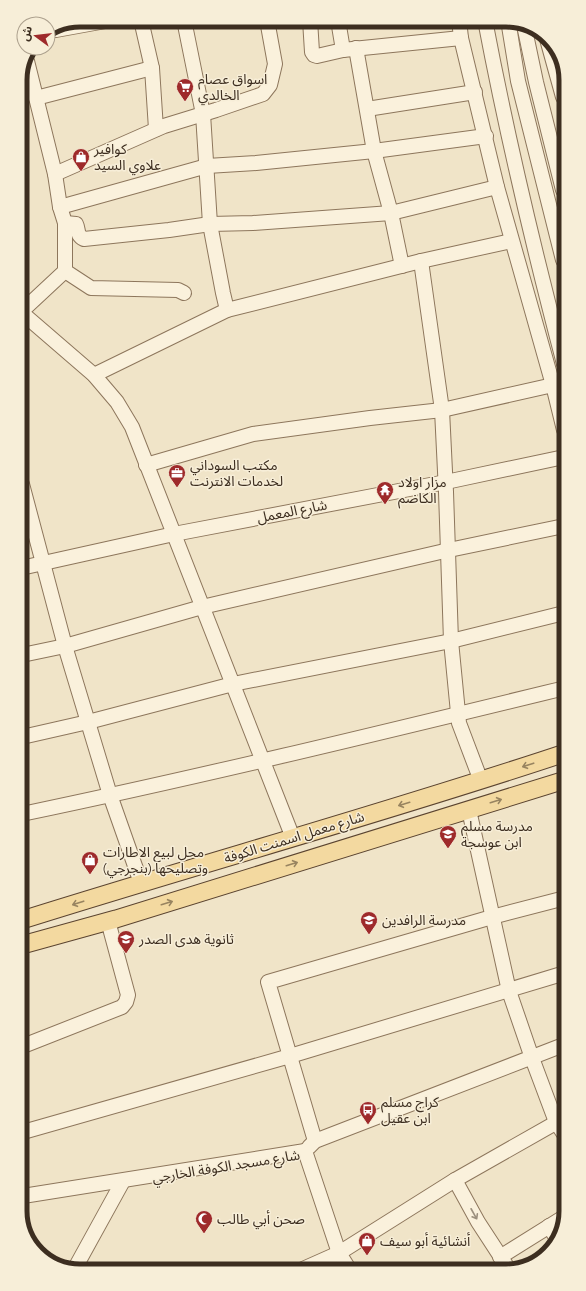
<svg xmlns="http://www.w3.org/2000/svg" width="586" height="1291" font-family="'Zilla Slab','Noto Sans Arabic',serif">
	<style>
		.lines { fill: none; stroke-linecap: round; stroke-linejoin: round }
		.minor-casing { stroke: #8d765c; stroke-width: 16 }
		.major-casing { stroke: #5b4430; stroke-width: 19 }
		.minor { stroke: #faf1dc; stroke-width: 14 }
		.major { stroke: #f3d9a0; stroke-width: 17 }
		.oneway { stroke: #988460 }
		.oneway2 { stroke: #9c907e }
		.labels { text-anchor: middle; stroke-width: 3; stroke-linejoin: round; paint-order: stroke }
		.poi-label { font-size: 14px; fill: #3d2e20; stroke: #f7eed8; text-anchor: start }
		.street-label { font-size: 14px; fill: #3d2e20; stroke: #f7eed8 }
		.rim { fill: none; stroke: #3d2e20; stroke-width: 5 }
	</style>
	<rect width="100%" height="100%" fill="#f0e4c8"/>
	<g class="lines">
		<defs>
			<g id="minor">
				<polyline points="141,20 152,68 156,129"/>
				<polyline points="184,20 203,114 210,224 223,293 227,310"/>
				<polyline points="310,20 312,52 314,55 317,56 343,50 461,38"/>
				<polyline points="338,20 343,50"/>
				<polyline points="459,20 461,38 497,187 553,385 564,430"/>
				<path d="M485,20C507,136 534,250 564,364"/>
				<polyline points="508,20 518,81 563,260"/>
				<polyline points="524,25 536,82 563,190"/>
				<polyline points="56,30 111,20"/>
				<polyline points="547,39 563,97"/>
				<polyline points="356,48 374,151 391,213 402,266"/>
				<polyline points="36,98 152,68"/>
				<polyline points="367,109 475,92"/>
				<polyline points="55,174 164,126 216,110 263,94 270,85 275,64 267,20"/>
				<polyline points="60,207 207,166 256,163 374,151 486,136"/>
				<path d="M65,223L76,224C79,230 76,235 84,239L169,230L210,224L253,223L391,213L497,187"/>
				<polyline points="421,261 442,410 446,492 451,641 459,723 481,781"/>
				<polyline points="65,271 91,288 178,290 184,293"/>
				<polyline points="21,312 94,375 117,402 132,427 293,838"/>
				<polyline points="21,312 65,271 65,223 60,207 55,174 27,61"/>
				<polyline points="94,375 227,310 421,261 511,241"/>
				<polyline points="146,465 253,434 370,418 442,410 553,385"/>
				<polyline points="22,484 65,646 110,795 141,883"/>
				<polyline points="21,568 174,534 446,482 564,457"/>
				<polyline points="22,655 65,646 202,607 449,550 564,526"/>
				<polyline points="22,737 88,722 233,684 451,641 564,613"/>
				<polyline points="469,810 509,991 532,1058 556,1122 566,1137"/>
				<path d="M22,814C204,776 384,732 565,688"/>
				<polyline points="23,1046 122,1007 126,1002 128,995 108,921"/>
				<polyline points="23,1132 290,1056 565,973"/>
				<polyline points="315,1141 268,982 492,917 565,898"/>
				<polyline points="309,1147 315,1141 566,1044"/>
				<polyline points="305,1151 339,1253 349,1269"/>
				<polyline points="455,1180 478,1222 508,1268"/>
				<polyline points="23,1196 305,1151"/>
				<polyline points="549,1226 557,1239"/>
				<polyline points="500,1257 564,1217"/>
				<polyline points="303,1269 339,1253 455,1180 566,1117"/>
				<polyline points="74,1270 123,1181"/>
			</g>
			<g id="major">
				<path d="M22,920C203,863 385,813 565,753"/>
				<polyline points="22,945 116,919 565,780"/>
			</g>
		</defs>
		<use href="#minor" class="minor-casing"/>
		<use href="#major" class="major-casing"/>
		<use href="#minor" class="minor"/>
		<use href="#major" class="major"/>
	</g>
	<defs><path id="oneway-shaft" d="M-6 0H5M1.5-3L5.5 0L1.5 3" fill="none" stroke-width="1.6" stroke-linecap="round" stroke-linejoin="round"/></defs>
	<g class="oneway">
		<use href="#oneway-shaft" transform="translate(528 765) rotate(162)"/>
		<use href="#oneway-shaft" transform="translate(496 801) rotate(-17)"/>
		<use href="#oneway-shaft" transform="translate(404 804) rotate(163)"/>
		<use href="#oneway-shaft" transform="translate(292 864) rotate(-17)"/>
		<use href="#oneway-shaft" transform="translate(78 903) rotate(162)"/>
		<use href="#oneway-shaft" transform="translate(167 903) rotate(-17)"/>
	</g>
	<use class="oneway2" href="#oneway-shaft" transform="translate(474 1214) rotate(61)"/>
	<defs>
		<symbol id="supermarket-pin" viewBox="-11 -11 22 30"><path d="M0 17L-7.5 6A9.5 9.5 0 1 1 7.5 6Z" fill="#9e2a2b" stroke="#f7eed8"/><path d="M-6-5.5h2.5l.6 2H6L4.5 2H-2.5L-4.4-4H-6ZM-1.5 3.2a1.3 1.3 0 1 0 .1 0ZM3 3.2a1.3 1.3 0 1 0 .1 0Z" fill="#fff"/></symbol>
		<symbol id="shop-pin" viewBox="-11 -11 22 30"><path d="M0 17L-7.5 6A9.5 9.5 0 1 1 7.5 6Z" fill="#9e2a2b" stroke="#f7eed8"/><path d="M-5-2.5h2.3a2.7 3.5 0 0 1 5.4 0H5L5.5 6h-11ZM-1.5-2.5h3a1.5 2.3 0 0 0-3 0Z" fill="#fff"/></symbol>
		<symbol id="office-pin" viewBox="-11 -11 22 30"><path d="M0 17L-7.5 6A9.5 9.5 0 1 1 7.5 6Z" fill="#9e2a2b" stroke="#f7eed8"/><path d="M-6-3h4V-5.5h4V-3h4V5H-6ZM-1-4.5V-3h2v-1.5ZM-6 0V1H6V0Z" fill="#fff"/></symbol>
		<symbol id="temple-pin" viewBox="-11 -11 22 30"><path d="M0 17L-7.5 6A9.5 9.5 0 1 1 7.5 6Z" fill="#9e2a2b" stroke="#f7eed8"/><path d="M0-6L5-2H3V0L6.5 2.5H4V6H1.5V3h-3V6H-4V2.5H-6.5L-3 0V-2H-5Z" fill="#fff"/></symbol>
		<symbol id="school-pin" viewBox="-11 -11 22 30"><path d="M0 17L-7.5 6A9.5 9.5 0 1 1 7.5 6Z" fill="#9e2a2b" stroke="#f7eed8"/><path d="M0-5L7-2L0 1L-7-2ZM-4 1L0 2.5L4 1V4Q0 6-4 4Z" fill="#fff"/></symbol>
		<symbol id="bus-pin" viewBox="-11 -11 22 30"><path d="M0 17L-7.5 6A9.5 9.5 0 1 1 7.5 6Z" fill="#9e2a2b" stroke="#f7eed8"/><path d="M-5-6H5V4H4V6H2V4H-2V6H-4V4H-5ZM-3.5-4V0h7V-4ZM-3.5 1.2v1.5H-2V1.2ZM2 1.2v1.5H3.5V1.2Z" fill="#fff"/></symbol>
		<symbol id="mosque-pin" viewBox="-11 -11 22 30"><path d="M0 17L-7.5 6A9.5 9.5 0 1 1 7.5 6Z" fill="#9e2a2b" stroke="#f7eed8"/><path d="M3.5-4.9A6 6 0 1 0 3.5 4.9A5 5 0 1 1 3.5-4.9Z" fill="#fff"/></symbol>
	</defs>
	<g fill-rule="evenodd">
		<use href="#supermarket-pin" x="175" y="77" width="20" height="27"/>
		<use href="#shop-pin" x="71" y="147" width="20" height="27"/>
		<use href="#office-pin" x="167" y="463" width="20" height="27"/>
		<use href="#temple-pin" x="375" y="480" width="20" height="27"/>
		<use href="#school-pin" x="438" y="824" width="20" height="27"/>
		<use href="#shop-pin" x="80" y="850" width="20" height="27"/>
		<use href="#school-pin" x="359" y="910" width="20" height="27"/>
		<use href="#school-pin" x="116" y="929" width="20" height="27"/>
		<use href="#bus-pin" x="358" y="1100" width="20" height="27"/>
		<use href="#mosque-pin" x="194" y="1209" width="20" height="27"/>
		<use href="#shop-pin" x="357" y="1231" width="20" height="27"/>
	</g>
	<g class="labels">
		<g class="poi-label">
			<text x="198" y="84">اسواق عصام<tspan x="198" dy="16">الخالدي</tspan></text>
			<text x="94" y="154">كوافير<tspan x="94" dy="16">علاوي السيد</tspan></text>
			<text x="190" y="470">مكتب السوداني<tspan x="190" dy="16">لخدمات الانترنت</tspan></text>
			<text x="398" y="487">مزار اولاد<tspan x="398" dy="16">الكاضم</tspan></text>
			<text x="461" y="831">مدرسة مسلم<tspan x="461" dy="16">ابن عوسجة</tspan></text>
			<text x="103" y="857">محل لبيع الاطارات<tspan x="103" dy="16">وتصليحها (بنجرجي)</tspan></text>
			<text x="382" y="925">مدرسة الرافدين</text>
			<text x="139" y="944">ثانوية هدى الصدر</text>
			<text x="381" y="1107">كراج مسلم<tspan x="381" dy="16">ابن عقيل</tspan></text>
			<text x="217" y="1224">صحن أبي طالب</text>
			<text x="380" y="1246">أنشائية أبو سيف</text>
		</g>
		<g class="street-label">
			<text transform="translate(292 511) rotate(-11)" y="5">شارع المعمل</text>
			<text transform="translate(294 837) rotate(-17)" y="5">شارع معمل اسمنت الكوفة</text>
			<text transform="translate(226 1166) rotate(-9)" y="5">شارع مسجد الكوفة الخارجي</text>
		</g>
	</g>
	<path d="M0 0H586V1291H0ZM80 27H506A53 53 0 0 1 559 80V1211A53 53 0 0 1 506 1264H80A53 53 0 0 1 27 1211V80A53 53 0 0 1 80 27Z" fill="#f7eed8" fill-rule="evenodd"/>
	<path class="rim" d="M80 27H506A53 53 0 0 1 559 80V1211A53 53 0 0 1 506 1264H80A53 53 0 0 1 27 1211V80A53 53 0 0 1 80 27Z"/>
	<g transform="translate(36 36) rotate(285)"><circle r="19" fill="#f7eed8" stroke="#ada18e"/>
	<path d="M0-3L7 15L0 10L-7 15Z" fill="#9e2a2b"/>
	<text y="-6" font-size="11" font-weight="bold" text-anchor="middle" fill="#3d2e20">ش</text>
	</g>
</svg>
